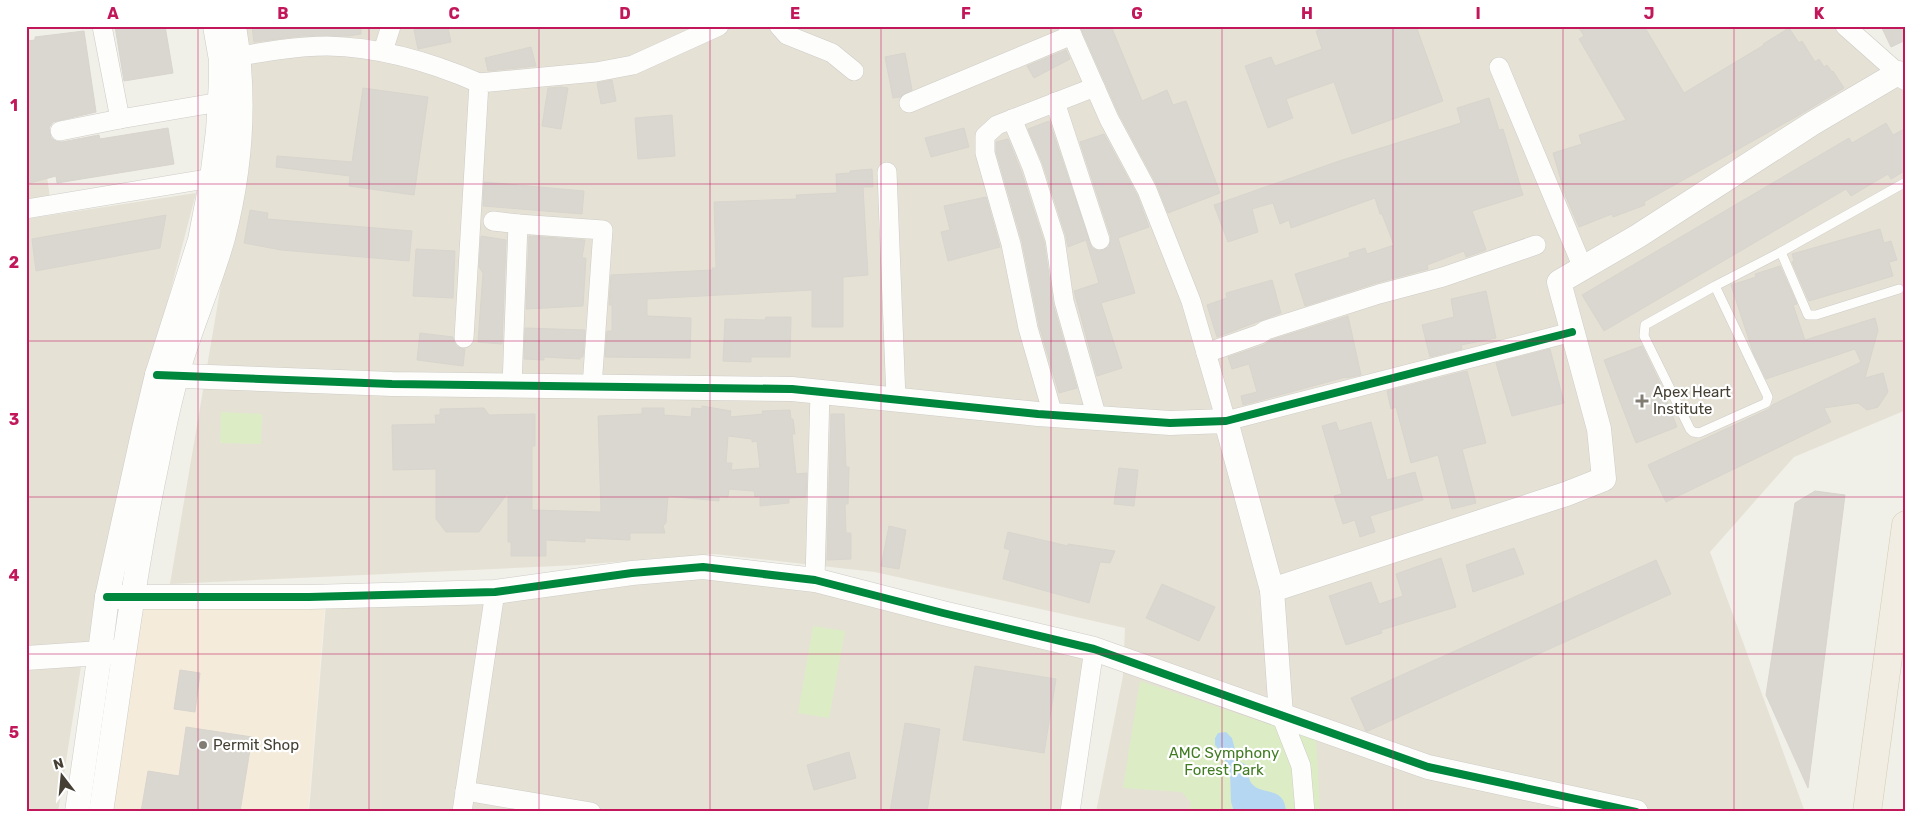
<svg xmlns="http://www.w3.org/2000/svg" width="1932" height="838" font-family="Rubik,sans-serif">
	<style>
		.residential { fill: #e5e1d5 }
		.commercial { fill: #f4ebda }
		.green { fill: #dcedc6 }
		.water { fill: #b6d7f1 }
		.building { fill: #dad7d0; stroke: #d8d5ce; fill-rule: evenodd }
		.lines { fill: none; stroke-linecap: round; stroke-linejoin: round }
		.service-casing { stroke: #ceccc6; stroke-width: 10 }
		.minor-casing { stroke: #ceccc6; stroke-width: 20 }
		.tertiary-casing { stroke: #ceccc6; stroke-width: 25 }
		.primary-casing { stroke: #d3ccb4; stroke-width: 29 }
		.service { stroke: #fdfdfc; stroke-width: 9 }
		.minor { stroke: #fdfdfc; stroke-width: 19 }
		.tertiary { stroke: #fdfdfc; stroke-width: 24 }
		.primary { stroke: #f1ede2; stroke-width: 28 }
		.cycleway-casing { stroke: #fff; stroke-width: 11 }
		.cycleway { stroke: #00873e; stroke-width: 8 }
		.grid { fill: none; stroke: #c2185b; stroke-width: 1; stroke-opacity: 0.55 }
		.poi-dot { fill: #827d73; stroke: #fff; stroke-width: 2 }
		.labels { text-anchor: middle; stroke-width: 4.5; stroke-linejoin: round; paint-order: stroke }
		.poi-label { font-size: 15px; fill: #464034; stroke: #fff; text-anchor: start }
		.park-label { font-size: 15px; fill: #417c23; stroke: #fff }
		.neatline { fill: none; stroke: #c2185b; stroke-width: 2 }
		.grid-label { font-size: 16px; text-anchor: middle; font-weight: bold; fill: #c2185b }
	</style>
	<rect width="100%" height="100%" fill="#f0efe8"/>
	<g class="residential">
		<polygon points="26,26 50,198 26,201"/>
		<polygon points="240,26 1854,26 1906,87 1906,410 1794,457 1710,552 1805,812 1096,812 1123,676 1125,628 875,572 714,554 578,565 170,584 238,185"/>
		<polygon points="196,193 148,377 93,644 26,651 26,219"/>
		<polygon points="701,577 816,588 1086,655 1063,812 309,812 326,604"/>
		<polygon points="82,660 58,812 26,812 26,667"/>
	</g>
	<polygon class="commercial" points="139,604 325,604 308,812 112,812"/>
	<g class="green">
		<polygon points="221,412 262,414 261,444 220,443"/>
		<polygon points="813,626 845,631 829,718 798,713"/>
		<polygon points="1140,681 1316,740 1320,812 1188,812 1191,803 1182,792 1123,788"/>
	</g>
	<path class="water" d="M1226,732L1232,738L1238,761L1247,765C1248,770 1248,776 1250,781C1258,797 1285,784 1286,812H1234L1231,802L1230,771L1221,752L1215,745V738L1218,733Z"/>
	<g class="building">
		<polygon points="115,26 165,26 173,73 124,81"/>
		<polygon points="252,26 361,26 361,34 348,36 301,36 254,42"/>
		<polygon points="432,26 438,26 439,29 448,28 451,42 418,49 414,30"/>
		<polygon points="1080,26 1111,26 1142,101 1167,90 1173,105 1186,101 1220,193 1168,213 1157,185 1119,114"/>
		<polygon points="1330,26 1416,26 1443,101 1352,134 1334,82 1286,99 1293,118 1268,128 1245,66 1271,57 1275,66 1322,49 1316,31"/>
		<polygon points="1578,26 1644,26 1684,93 1764,45 1763,44 1789,28 1799,43 1802,41 1815,62 1819,59 1824,67 1827,65 1832,72 1833,71 1844,88 1801,114 1644,202 1645,205 1613,217 1612,214 1579,227 1566,197 1553,153 1582,144 1579,135 1626,120 1579,39 1584,36"/>
		<polygon points="1881,26 1906,26 1906,40 1891,47"/>
		<polygon points="84,31 96,112 53,122 49,128 51,138 56,141 62,142 99,135 100,139 168,128 174,164 57,183 56,176 26,184 26,41 35,40 35,37"/>
		<polygon points="531,47 536,66 488,71 485,58"/>
		<polygon points="1066,50 1070,59 1034,78 1027,66"/>
		<polygon points="905,53 912,90 900,97 893,98 885,57"/>
		<polygon points="612,80 616,101 601,104 597,83"/>
		<polygon points="562,87 568,88 561,129 542,126 548,88"/>
		<polygon points="363,88 428,97 414,195 349,186 350,176 276,167 277,156 352,162"/>
		<polygon points="1489,98 1499,130 1503,129 1523,195 1472,211 1486,250 1466,257 1464,251 1427,265 1428,269 1376,283 1305,306 1295,274 1350,257 1349,253 1365,248 1367,254 1394,245 1382,214 1380,214 1375,198 1291,228 1289,220 1280,224 1273,203 1252,209 1258,232 1228,242 1214,205 1339,161 1461,123 1457,108"/>
		<polygon points="672,115 675,156 638,159 635,118"/>
		<polygon points="1049,121 1092,248 1098,251 1104,250 1109,247 1111,237 1080,142 1104,134 1137,195 1149,227 1118,238 1135,293 1101,303 1122,368 1097,376 1074,291 1099,283 1086,240 1068,247 1066,236 1043,164 1028,129"/>
		<polygon points="1886,123 1893,135 1906,128 1906,170 1891,179 1888,174 1851,196 1846,189 1604,331 1582,295 1849,138 1852,143"/>
		<polygon points="964,128 969,147 931,157 925,138"/>
		<polygon points="1008,139 1021,171 1044,242 1053,304 1077,388 1059,393 1039,325 1022,241 996,151 996,142"/>
		<polygon points="872,169 873,187 863,187 868,275 843,277 843,327 812,327 812,290 647,299 647,316 691,318 690,358 605,357 607,331 612,331 612,305 609,305 611,275 713,270 712,268 716,268 714,202 797,199 796,195 837,193 836,174 850,173 850,171"/>
		<polygon points="484,182 584,191 582,214 483,206"/>
		<polygon points="986,197 1000,247 948,261 941,232 950,230 944,206"/>
		<polygon points="250,210 268,213 267,219 412,231 409,261 281,250 244,243"/>
		<polygon points="166,215 160,248 36,271 32,239"/>
		<polygon points="1880,229 1884,243 1891,241 1897,260 1889,262 1893,276 1809,301 1792,262 1794,261 1792,254"/>
		<polygon points="481,236 506,240 502,344 478,342 483,273 479,267"/>
		<polygon points="529,236 585,240 582,258 586,258 583,306 526,309"/>
		<polygon points="416,249 455,251 453,298 413,296"/>
		<polygon points="1780,266 1797,304 1793,305 1805,340 1875,318 1878,330 1865,378 1883,373 1888,392 1878,407 1867,410 1858,403 1824,408 1831,422 1666,502 1648,465 1769,409 1772,405 1861,362 1855,349 1766,379 1753,352 1731,285 1756,277 1755,274"/>
		<polygon points="1272,280 1281,313 1217,337 1207,305 1227,298 1226,293"/>
		<polygon points="1486,291 1496,338 1461,345 1462,349 1430,357 1422,325 1454,317 1451,299"/>
		<polygon points="1348,316 1361,375 1346,378 1346,377 1243,405 1241,396 1257,392 1249,364 1232,369 1228,357 1264,345 1271,340"/>
		<polygon points="766,317 791,317 790,357 751,357 751,362 723,361 725,319 765,320"/>
		<polygon points="525,328 585,330 583,357 580,357 580,359 544,357 544,360 524,359"/>
		<polygon points="420,333 453,337 454,343 457,347 465,349 463,366 417,360"/>
		<polygon points="1642,346 1659,381 1677,427 1636,443 1604,360"/>
		<polygon points="1550,349 1564,403 1512,416 1496,363"/>
		<polygon points="1467,371 1486,443 1462,449 1476,503 1452,509 1438,455 1411,463 1396,407 1391,409 1387,391"/>
		<path d="M702,406L731,411L730,417L763,414L762,411L790,410L791,419H793L795,434H792L796,474L807,473L806,497L789,498V503L760,506V496L755,497L754,491L729,489L728,497L719,496V501L668,496L666,523L663,526L665,533H630V540L585,538V542L546,540V556H511V542H508V493L479,532H446L436,519V469L393,470L392,425L436,424L435,415H440V409L484,408L489,415L535,414V446H532V510L601,512L598,416L642,414V408H664V415L691,417L692,408L702,409ZM728,436L752,439V442L757,441L760,468L731,470L732,463H726Z"/>
		<polygon points="831,414 844,414 846,467 849,467 848,504 845,504 846,533 851,533 851,559 827,560"/>
		<polygon points="1336,422 1339,431 1371,422 1387,480 1415,472 1423,500 1370,516 1375,532 1360,537 1355,520 1343,524 1334,496 1342,494 1322,426"/>
		<polygon points="1119,468 1138,470 1134,506 1114,504"/>
		<polygon points="1815,491 1845,495 1808,788 1766,695 1795,503"/>
		<polygon points="889,526 906,530 899,569 881,566"/>
		<polygon points="1008,532 1068,546 1068,544 1115,551 1110,563 1100,562 1089,603 1003,579 1010,550 1004,548"/>
		<polygon points="1514,548 1524,574 1473,592 1466,565"/>
		<polygon points="1441,558 1456,607 1381,630 1382,633 1346,645 1329,596 1371,582 1379,604 1403,596 1396,574"/>
		<polygon points="1656,560 1671,594 1368,731 1366,731 1351,698"/>
		<polygon points="1162,584 1215,607 1199,641 1146,618"/>
		<polygon points="975,666 1056,679 1044,753 963,740"/>
		<polygon points="180,670 200,673 195,712 174,709"/>
		<polygon points="905,723 940,729 927,812 890,812"/>
		<polygon points="186,727 252,737 240,812 141,812 148,771 179,776"/>
		<polygon points="849,752 856,778 814,790 807,765"/>
	</g>
	<g class="lines">
		<defs>
			<g id="service">
				<polyline points="1781,252 1808,315 1816,315 1899,289"/>
				<polyline points="1715,286 1645,325 1644,336 1690,429 1693,432 1699,433 1766,403 1768,397 1715,286 1781,252 1906,182"/>
			</g>
			<g id="minor">
				<polyline points="102,26 120,119 220,102"/>
				<polyline points="779,26 787,35 832,53 854,71"/>
				<polyline points="1068,26 1109,119 1147,190 1191,301 1226,421 1572,332"/>
				<polyline points="1845,26 1898,73"/>
				<polyline points="383,51 391,26"/>
				<path d="M224,59C258,53 293,46 327,46C380,47 431,62 479,83"/>
				<polyline points="1499,67 1583,268"/>
				<polyline points="1055,102 1100,240"/>
				<polyline points="909,103 1072,35"/>
				<polyline points="1012,119 1032,167 1055,239 1064,301 1097,418"/>
				<polyline points="60,131 120,119"/>
				<polyline points="887,172 896,399"/>
				<polyline points="26,209 212,178 225,178"/>
				<polyline points="493,221 518,224"/>
				<polyline points="464,338 479,83 596,72 633,65 719,26"/>
				<polyline points="1206,353 1260,334 1266,330 1379,294 1443,277 1536,245"/>
				<polyline points="512,386 518,224 603,230 592,387"/>
				<polyline points="1053,415 1028,328 1011,244 985,153 985,136 997,125 1095,87"/>
				<polyline points="815,580 820,392"/>
				<polyline points="1281,715 1301,766 1305,812"/>
				<polyline points="465,791 591,812"/>
				<polyline points="462,812 495,592"/>
				<polyline points="1070,812 1094,649"/>
			</g>
			<g id="tertiary">
				<polyline points="157,375 392,384 792,389 1038,414 1170,423 1226,421 1272,590"/>
				<polyline points="107,597 309,597 495,592 632,573 703,567 815,580 943,613 1094,649 1428,767 1636,812"/>
				<polyline points="26,658 115,652"/>
				<polyline points="1281,715 1272,590 1566,494 1604,479 1599,429 1559,282 1638,236 1813,123 1898,73 1906,78"/>
				<polyline points="77,812 100,652 107,597 144,429 157,375 200,240 212,178 218,131 221,81 221,60 215,26"/>
				<path d="M101,812C119,694 133,575 158,458C164,426 171,394 180,364C193,321 211,281 223,238C241,169 246,97 234,26"/>
			</g>
			<polyline id="primary" points="1867,812 1906,525"/>
		</defs>
		<use href="#service" class="service-casing"/>
		<use href="#minor" class="minor-casing"/>
		<use href="#tertiary" class="tertiary-casing"/>
		<use href="#primary" class="primary-casing"/>
		<use href="#service" class="service"/>
		<use href="#minor" class="minor"/>
		<use href="#tertiary" class="tertiary"/>
		<use href="#primary" class="primary"/>
		<defs>
			<g id="cycleway">
				<polyline points="157,375 392,384 792,389 1038,414 1170,423 1226,421 1572,332"/>
				<polyline points="107,597 309,597 495,592 632,573 703,567 815,580 943,613 1094,649 1428,767 1636,812"/>
			</g>
		</defs>
		<use href="#cycleway" class="cycleway-casing"/>
		<use href="#cycleway" class="cycleway"/>
	</g>
	<path class="grid" d="M198,26V812M369,26V812M539,26V812M710,26V812M881,26V812M1051,26V812M1222,26V812M1393,26V812M1563,26V812M1734,26V812M26,184H1906M26,341H1906M26,497H1906M26,654H1906"/>
	<g class="poi-dot">
		<path d="M1639.5 393.5h5v5h5v5h-5v5h-5v-5h-5v-5h5z"/>
		<circle cx="203" cy="745" r="5"/>
	</g>
	<g class="labels">
		<g class="poi-label">
			<text x="1653" y="397">Apex Heart<tspan x="1653" dy="17">Institute</tspan></text>
			<text x="213" y="750">Permit Shop</text>
		</g>
		<g class="park-label">
			<text x="1224" y="758">AMC Symphony<tspan x="1224" dy="17">Forest Park</tspan></text>
		</g>
	</g>
	<rect width="1932" height="838" fill="none" stroke="#ffffff" stroke-width="55"/>
	<g transform="translate(62 776) rotate(344)" stroke="#ffffff" stroke-width="4" paint-order="stroke">
	<path d="M0-4L9 19L0 12L-9 19Z" fill="#464034"/>
	<text y="-8" font-size="14" font-weight="bold" text-anchor="middle" fill="#464034">N</text>
	</g>
	<rect x="28" y="28" width="1876" height="782" class="neatline"/>
	<g class="grid-label">
		<text x="113" y="19">A</text>
		<text x="283" y="19">B</text>
		<text x="454" y="19">C</text>
		<text x="625" y="19">D</text>
		<text x="795" y="19">E</text>
		<text x="966" y="19">F</text>
		<text x="1137" y="19">G</text>
		<text x="1307" y="19">H</text>
		<text x="1478" y="19">I</text>
		<text x="1649" y="19">J</text>
		<text x="1819" y="19">K</text>
		<text x="14" y="111">1</text>
		<text x="14" y="268">2</text>
		<text x="14" y="425">3</text>
		<text x="14" y="581">4</text>
		<text x="14" y="738">5</text>
	</g>
</svg>
